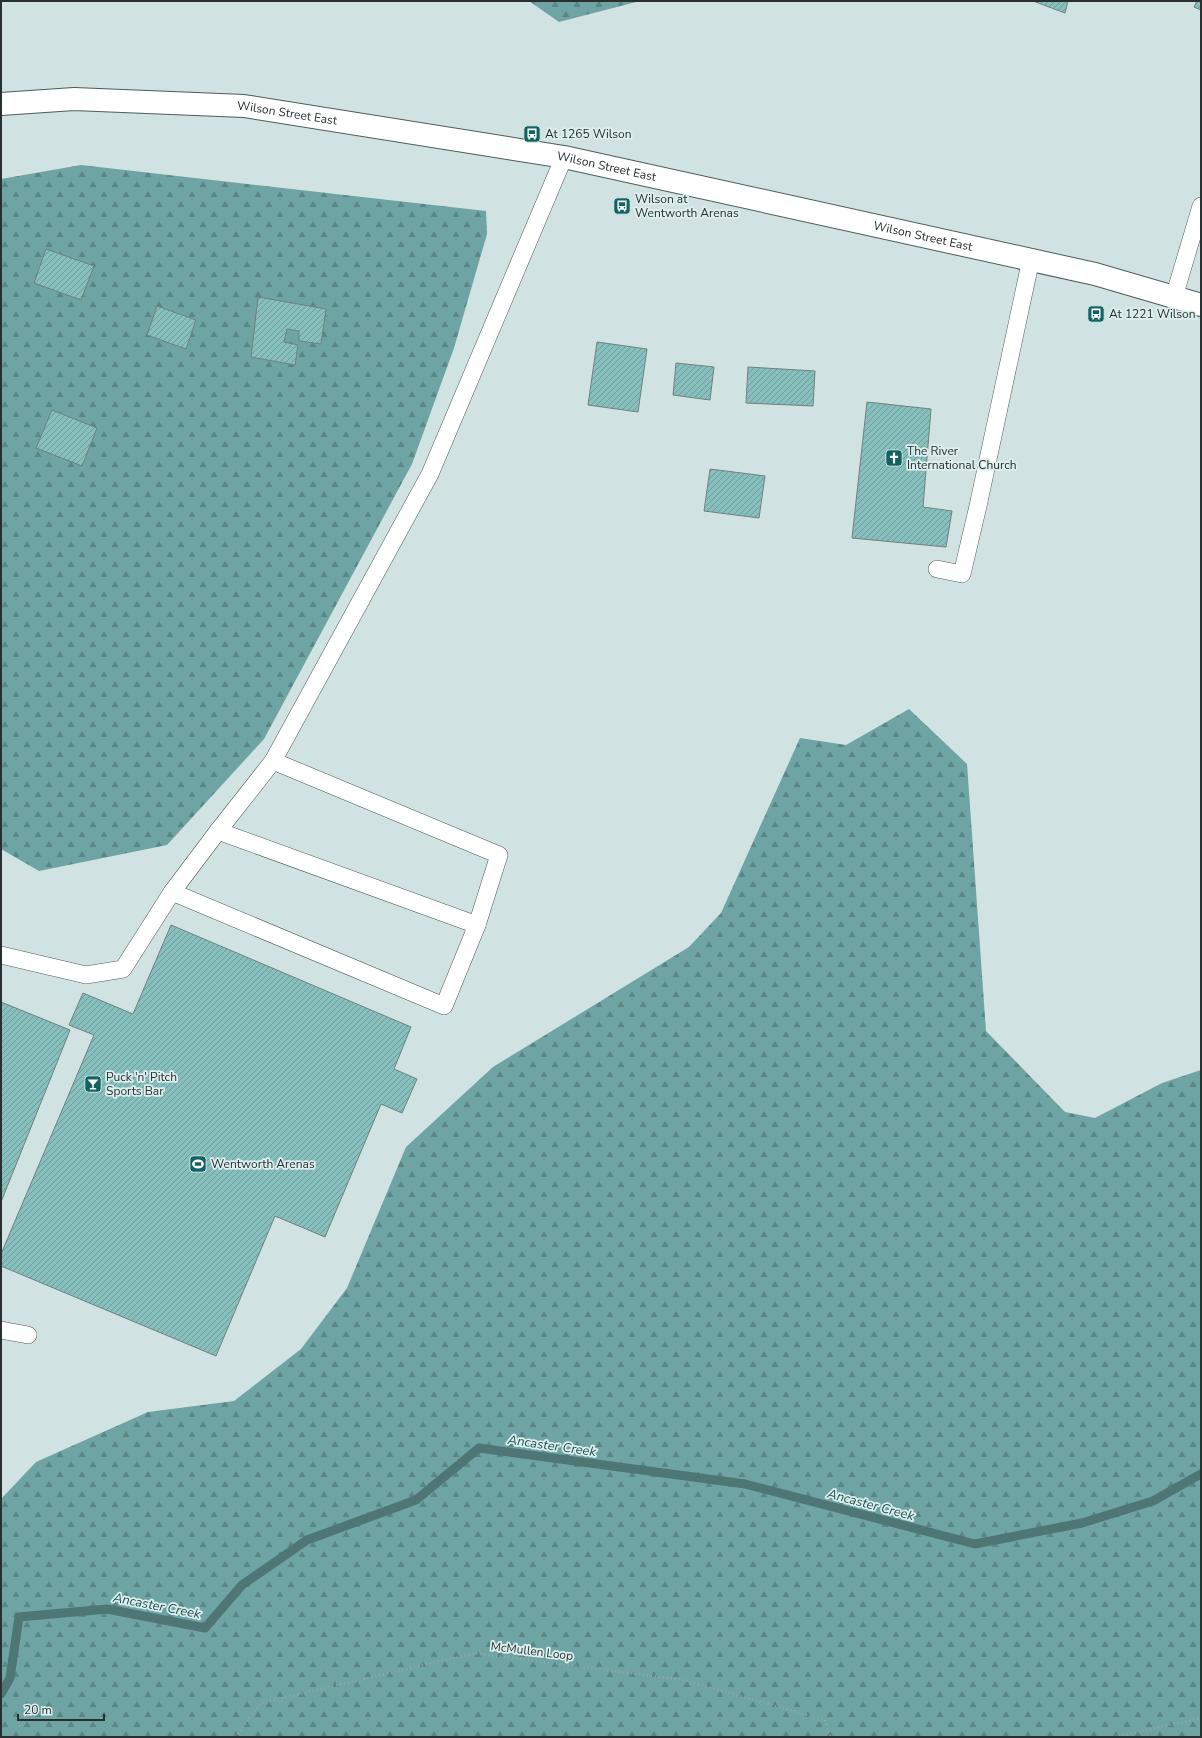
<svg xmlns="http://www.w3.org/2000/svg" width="1202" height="1738" font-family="'Nunito Sans',sans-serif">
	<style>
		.forest { fill: url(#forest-firs) }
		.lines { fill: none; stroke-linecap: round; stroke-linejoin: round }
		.stream { stroke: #4e7675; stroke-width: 9 }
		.building { fill: url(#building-hatch); stroke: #6f807f }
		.service-casing { stroke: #4c5c5b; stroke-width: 18 }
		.secondary-casing { stroke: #4c5c5b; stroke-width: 24 }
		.path { stroke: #99a8a8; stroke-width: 2.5; stroke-dasharray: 1 3; stroke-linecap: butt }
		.service { stroke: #fff; stroke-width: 17 }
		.secondary { stroke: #fff; stroke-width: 22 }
		.labels { text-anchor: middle; stroke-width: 3.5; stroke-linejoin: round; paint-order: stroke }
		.street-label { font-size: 12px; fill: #282f2f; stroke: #ddf0ef }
		.poi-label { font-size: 12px; fill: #282f2f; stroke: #ddf0ef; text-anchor: start }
		.water-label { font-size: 13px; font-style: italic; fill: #205150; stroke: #ddf0ef }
	</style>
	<defs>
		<pattern id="forest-firs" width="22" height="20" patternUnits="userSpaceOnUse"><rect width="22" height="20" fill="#6ea4a3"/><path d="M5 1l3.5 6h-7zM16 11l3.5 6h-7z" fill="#5a8685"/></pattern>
		<pattern id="building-hatch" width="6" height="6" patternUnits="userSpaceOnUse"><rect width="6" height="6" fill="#87bfbd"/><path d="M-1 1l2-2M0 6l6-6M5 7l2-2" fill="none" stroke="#6e9c9a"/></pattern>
	</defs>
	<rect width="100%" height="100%" fill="#d0e2e2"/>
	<g class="forest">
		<polygon points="529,1 640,1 559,22"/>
		<polygon points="81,165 486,211 487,234 454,348 412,464 264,739 167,845 39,871 1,849 1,179"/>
		<polygon points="909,709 967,764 986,1031 1065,1112 1095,1118 1162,1083 1201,1070 1201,1737 1,1737 1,1499 36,1462 148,1412 234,1401 301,1349 347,1288 406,1147 493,1067 689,947 721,913 800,738 846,745"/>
	</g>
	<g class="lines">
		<polyline class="stream" points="1,1694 10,1678 19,1617 107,1609 205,1628 242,1585 307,1540 416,1500 479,1448 745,1484 975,1544 1082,1523 1153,1501 1201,1474"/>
	</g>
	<g class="building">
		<polygon points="1033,1 1068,1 1065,13"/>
		<polygon points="1197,1 1201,1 1201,10 1194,7"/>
		<polygon points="46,249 94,266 81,300 34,283"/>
		<polygon points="258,297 326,309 321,344 299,341 299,331 287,329 284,342 298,345 295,365 251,357"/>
		<polygon points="157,306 196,320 186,349 147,335"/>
		<polygon points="597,342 647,349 638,412 588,405"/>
		<polygon points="676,363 714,367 710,400 673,395"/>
		<polygon points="748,367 815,371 813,406 746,403"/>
		<polygon points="867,402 931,409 923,507 952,511 946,547 852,538"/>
		<polygon points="52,410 97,428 82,466 36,448"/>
		<polygon points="710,469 765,476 759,518 704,511"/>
		<polygon points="171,925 411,1027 394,1069 417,1079 402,1113 381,1104 325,1237 275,1216 216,1356 1,1266 1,1254 94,1035 69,1025 83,993 133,1014"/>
		<polygon points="1,1002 70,1030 1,1202"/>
	</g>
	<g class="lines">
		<defs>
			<g id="service">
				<polyline points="1174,297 1201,206"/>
				<polyline points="937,569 962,574 978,506 1031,259"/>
				<polyline points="218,831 477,925"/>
				<polyline points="172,892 444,1006 477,925 499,855 273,761 272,763"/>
				<polyline points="1,955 86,975 123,969 172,892 218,831 273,761 430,474 564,157"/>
				<polyline points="1,1330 28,1335"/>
			</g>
			<g id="secondary">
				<path id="s1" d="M1,104L74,99L244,106L564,157L1095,274L1201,305"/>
			</g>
		</defs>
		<use href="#service" class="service-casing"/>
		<use href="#secondary" class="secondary-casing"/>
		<g class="path">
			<polyline points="235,1737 261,1703 475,1653 684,1680 825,1720 830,1737"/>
			<polyline points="1115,1737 1201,1718"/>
		</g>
		<use href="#service" class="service"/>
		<use href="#secondary" class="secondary"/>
	</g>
	<defs>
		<symbol id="bus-square" viewBox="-11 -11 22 22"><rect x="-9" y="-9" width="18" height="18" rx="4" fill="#126262" stroke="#ddf0ef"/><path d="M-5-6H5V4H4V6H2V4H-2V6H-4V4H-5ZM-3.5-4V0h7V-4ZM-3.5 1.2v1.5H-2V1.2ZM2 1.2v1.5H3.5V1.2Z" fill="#fff"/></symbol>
		<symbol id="church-square" viewBox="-11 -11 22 22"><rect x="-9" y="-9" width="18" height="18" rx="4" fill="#126262" stroke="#ddf0ef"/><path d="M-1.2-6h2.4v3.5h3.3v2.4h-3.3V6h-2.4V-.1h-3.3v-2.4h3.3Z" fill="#fff"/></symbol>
		<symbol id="bar-square" viewBox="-11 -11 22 22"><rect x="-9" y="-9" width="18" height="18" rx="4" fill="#126262" stroke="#ddf0ef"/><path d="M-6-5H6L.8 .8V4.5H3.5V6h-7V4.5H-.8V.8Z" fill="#fff"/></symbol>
		<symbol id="stadium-square" viewBox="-11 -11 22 22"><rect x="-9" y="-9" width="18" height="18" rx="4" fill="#126262" stroke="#ddf0ef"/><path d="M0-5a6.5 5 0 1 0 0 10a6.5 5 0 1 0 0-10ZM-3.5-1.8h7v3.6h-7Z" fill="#fff"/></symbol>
	</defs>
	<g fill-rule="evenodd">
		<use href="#bus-square" x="522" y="124" width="20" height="20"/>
		<use href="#bus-square" x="612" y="196" width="20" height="20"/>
		<use href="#bus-square" x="1086" y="304" width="20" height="20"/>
		<use href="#church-square" x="884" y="448" width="20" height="20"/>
		<use href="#bar-square" x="83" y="1074" width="20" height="20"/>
		<use href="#stadium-square" x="188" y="1154" width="20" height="20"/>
	</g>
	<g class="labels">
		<g class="street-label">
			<text dy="4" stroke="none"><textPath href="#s1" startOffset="287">Wilson Street East</textPath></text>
			<text dy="4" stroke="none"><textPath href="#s1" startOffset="611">Wilson Street East</textPath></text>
			<text dy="4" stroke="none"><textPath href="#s1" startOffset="935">Wilson Street East</textPath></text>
			<text transform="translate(532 1651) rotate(7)" y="4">McMullen Loop</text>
		</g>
		<g class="poi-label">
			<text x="545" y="138">At 1265 Wilson</text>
			<text x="635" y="203">Wilson at<tspan x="635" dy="14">Wentworth Arenas</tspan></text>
			<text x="1109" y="318">At 1221 Wilson</text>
			<text x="907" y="455">The River<tspan x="907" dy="14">International Church</tspan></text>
			<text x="106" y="1081">Puck 'n' Pitch<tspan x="106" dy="14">Sports Bar</tspan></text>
			<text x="211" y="1168">Wentworth Arenas</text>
		</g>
		<g class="water-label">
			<text transform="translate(552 1445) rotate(8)" y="5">Ancaster Creek</text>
			<text transform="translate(871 1504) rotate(15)" y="5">Ancaster Creek</text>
			<text transform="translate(157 1605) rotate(11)" y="5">Ancaster Creek</text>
		</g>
	</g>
	<rect width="1202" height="1738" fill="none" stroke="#282f2f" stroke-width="4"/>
	<path d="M18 1714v6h86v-6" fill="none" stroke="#282f2f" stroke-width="2"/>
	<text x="24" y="1714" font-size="12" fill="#282f2f" stroke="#ddf0ef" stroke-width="3" paint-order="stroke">20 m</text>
</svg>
